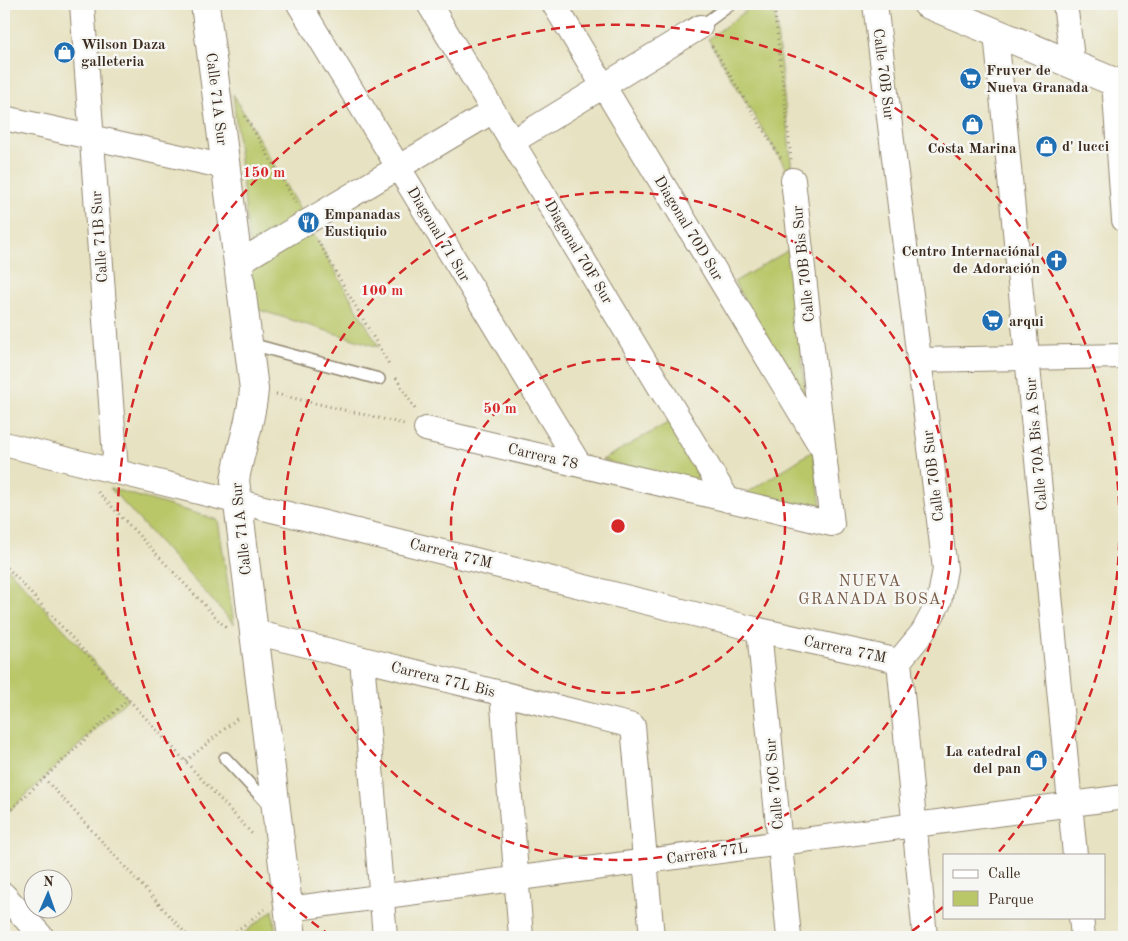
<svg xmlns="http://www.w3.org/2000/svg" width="1128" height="941" font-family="'Old Standard TT',serif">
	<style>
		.green { fill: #b9c769; stroke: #7a7844 }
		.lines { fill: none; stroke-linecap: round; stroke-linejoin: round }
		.lane-casing { stroke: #918670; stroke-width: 14 }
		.street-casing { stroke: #918670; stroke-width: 26 }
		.secondary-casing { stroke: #918670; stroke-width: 30 }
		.path { stroke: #918670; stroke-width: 3; stroke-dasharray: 1 4; stroke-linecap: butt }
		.lane { stroke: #fff; stroke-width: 11 }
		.street { stroke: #fff; stroke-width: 24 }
		.secondary { stroke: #fff; stroke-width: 28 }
		.ring { fill: none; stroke: #d62828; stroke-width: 2.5; stroke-dasharray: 9 6 }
		.labels { text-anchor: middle; stroke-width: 5; stroke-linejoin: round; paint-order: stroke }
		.poi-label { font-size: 15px; font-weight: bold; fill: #3b2a1e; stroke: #f6f6f2; text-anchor: start }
		.street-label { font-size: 15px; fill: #3b2a1e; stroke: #f6f6f2 }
		.neighbourhood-label { font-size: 16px; letter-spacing: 1px; fill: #785c48; stroke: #f6f6f2 }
		.centre { fill: #d62828; stroke: #f6f6f2; stroke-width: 2.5 }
		.ring-label { font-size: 15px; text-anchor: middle; font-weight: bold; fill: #d62828; stroke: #f6f6f2; stroke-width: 5; stroke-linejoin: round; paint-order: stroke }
	</style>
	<rect width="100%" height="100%" fill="#f6f6f2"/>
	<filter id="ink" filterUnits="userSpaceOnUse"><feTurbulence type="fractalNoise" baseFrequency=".02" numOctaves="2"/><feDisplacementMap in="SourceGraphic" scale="10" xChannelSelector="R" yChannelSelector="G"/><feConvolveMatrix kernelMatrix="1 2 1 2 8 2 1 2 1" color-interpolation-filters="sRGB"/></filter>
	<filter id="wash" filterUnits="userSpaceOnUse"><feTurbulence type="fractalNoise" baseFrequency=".0096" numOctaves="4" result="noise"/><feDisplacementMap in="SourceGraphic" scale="20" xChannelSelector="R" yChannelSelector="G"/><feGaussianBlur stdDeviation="1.12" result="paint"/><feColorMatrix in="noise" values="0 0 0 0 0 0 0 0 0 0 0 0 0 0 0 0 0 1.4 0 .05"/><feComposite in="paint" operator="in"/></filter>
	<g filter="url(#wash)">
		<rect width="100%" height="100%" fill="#e7e2c1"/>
		<g class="green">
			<polygon points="755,4 774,4 793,180 708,39"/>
			<polygon points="233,94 379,347 256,309"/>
			<polygon points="789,250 808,413 734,282"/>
			<polygon points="673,420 714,490 602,460"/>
			<polygon points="813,451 822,513 745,494"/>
			<polygon points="110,488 218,520 234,624"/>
			<polygon points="4,564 128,699 4,816"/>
			<polygon points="273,910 276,937 239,937"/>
		</g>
	</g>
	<g filter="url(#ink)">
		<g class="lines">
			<defs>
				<g id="lane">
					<polyline points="700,27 731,4"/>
					<polyline points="249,346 262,347 379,379"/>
					<polyline points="225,758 270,806"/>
				</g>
				<g id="street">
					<polyline points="82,4 116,471"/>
					<polyline points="299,4 579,464"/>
					<polyline points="429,4 728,500"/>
					<polyline points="554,4 820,445"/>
					<polyline points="875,4 945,569 939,602 923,632 899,661 925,937"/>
					<polyline points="1065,4 1073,65"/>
					<polyline points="996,33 1075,855"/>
					<polyline points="1114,82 1124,220"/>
					<polyline points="4,118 226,167"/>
					<polyline points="512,142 700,27"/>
					<polyline points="238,263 493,111"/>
					<polyline points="919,360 1124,356"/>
					<polyline points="426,429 832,524 793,180"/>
					<polyline points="4,444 759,630 899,661"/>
					<polyline points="759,630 789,937"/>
					<polyline points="254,632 633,726 652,937"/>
					<polyline points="362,659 385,937"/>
					<polyline points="502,693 521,937"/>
					<polyline points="4,895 42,937"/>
					<polyline points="289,909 1124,797"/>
					<polyline points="1081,917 1083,937"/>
				</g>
				<g id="secondary">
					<path d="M205,4L254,389C252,420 240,449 235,480L292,937"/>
					<polyline points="927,4 1124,86"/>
				</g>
			</defs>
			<use href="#lane" class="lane-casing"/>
			<use href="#street" class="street-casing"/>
			<use href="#secondary" class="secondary-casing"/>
			<g class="path">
				<polyline points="774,4 791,159"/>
				<polyline points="712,46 782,160"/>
				<polyline points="245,116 296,203"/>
				<polyline points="318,241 390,366"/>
				<polyline points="396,378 415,409"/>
				<polyline points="276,394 404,424"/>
				<polyline points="98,492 227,629"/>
				<polyline points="4,564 254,836"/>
				<polyline points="186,761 239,717"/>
				<polyline points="44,778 189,937"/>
				<polyline points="4,816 128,699"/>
				<polyline points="228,937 265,909"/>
			</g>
			<use href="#lane" class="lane"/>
			<use href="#street" class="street"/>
			<use href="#secondary" class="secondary"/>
		</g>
	</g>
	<g class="ring">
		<circle cx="618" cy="526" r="167"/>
		<circle cx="618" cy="526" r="334"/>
		<path d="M943 907A501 501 0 0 1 905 936M331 936A501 501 0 1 1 996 855"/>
	</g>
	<defs>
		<symbol id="shop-disc" viewBox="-11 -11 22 22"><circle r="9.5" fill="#1f6fb2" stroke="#f6f6f2"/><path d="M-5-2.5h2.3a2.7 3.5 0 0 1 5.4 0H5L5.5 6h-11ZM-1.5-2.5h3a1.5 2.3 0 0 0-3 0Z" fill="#fff"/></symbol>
		<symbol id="supermarket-disc" viewBox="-11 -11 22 22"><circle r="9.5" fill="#1f6fb2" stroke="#f6f6f2"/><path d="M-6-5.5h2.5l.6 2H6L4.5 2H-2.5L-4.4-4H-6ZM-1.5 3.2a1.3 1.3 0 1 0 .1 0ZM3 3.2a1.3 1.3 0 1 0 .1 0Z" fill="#fff"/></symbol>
		<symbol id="restaurant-disc" viewBox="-11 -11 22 22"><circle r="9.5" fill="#1f6fb2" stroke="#f6f6f2"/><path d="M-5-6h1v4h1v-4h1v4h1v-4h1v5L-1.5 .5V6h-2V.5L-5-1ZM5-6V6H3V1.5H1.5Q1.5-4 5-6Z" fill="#fff"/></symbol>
		<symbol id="church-disc" viewBox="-11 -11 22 22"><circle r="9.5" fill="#1f6fb2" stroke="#f6f6f2"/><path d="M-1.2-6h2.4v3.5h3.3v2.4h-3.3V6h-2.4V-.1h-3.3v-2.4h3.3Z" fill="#fff"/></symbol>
	</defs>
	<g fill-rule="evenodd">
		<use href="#shop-disc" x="52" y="40" width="25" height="25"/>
		<use href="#supermarket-disc" x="958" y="66" width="25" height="25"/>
		<use href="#shop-disc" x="960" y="112" width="25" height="25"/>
		<use href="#shop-disc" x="1034" y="134" width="25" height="25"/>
		<use href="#restaurant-disc" x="296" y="210" width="25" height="25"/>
		<use href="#church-disc" x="1044" y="248" width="25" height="25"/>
		<use href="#supermarket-disc" x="980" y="308" width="25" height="25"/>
		<use href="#shop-disc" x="1024" y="748" width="25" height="25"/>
	</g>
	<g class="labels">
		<g class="poi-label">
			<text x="81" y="49">Wilson Daza<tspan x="81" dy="17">galleteria</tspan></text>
			<text x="986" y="75">Fruver de<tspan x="986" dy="17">Nueva Granada</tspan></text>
			<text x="1062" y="151">d' lucci</text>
			<text x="972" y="153" text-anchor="middle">Costa Marina</text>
			<text x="324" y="219">Empanadas<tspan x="324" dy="17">Eustiquio</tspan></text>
			<text x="1040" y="256" text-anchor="end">Centro Internaciónal<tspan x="1040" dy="17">de Adoración</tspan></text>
			<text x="1009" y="326">arqui</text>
			<text x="1021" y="756" text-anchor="end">La catedral<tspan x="1021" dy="17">del pan</tspan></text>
		</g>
		<g class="street-label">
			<text transform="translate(884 74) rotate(83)" y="5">Calle 70B Sur</text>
			<text transform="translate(217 99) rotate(83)" y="5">Calle 71A Sur</text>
			<text transform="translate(689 228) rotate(59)" y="5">Diagonal 70D Sur</text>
			<text transform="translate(439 234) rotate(59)" y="5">Diagonal 71 Sur</text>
			<text transform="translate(99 237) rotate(-94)" y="5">Calle 71B Sur</text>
			<text transform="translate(579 252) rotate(59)" y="5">Diagonal 70F Sur</text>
			<text transform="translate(803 264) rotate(-96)" y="5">Calle 70B Bis Sur</text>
			<text transform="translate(1036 444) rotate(-95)" y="5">Calle 70A Bis A Sur</text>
			<text transform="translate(543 456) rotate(13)" y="5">Carrera 78</text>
			<text transform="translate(933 476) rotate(-97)" y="5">Calle 70B Sur</text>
			<text transform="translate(241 529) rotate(-96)" y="5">Calle 71A Sur</text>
			<text transform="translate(451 553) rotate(14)" y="5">Carrera 77M</text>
			<text transform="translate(845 649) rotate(12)" y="5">Carrera 77M</text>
			<text transform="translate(443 679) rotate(14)" y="5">Carrera 77L Bis</text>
			<text transform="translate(774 784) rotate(-95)" y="5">Calle 70C Sur</text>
			<text transform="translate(707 853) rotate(-8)" y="5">Carrera 77L</text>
		</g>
		<g class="neighbourhood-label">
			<text x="870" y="586">NUEVA<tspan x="870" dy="18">GRANADA BOSA</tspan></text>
		</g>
	</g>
	<circle cx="618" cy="526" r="8" class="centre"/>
	<g class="ring-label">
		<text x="264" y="177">150 m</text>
		<text x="382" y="295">100 m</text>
		<text x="500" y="413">50 m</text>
	</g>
	<rect width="1128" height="941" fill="none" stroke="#f6f6f2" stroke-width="20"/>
	<rect x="943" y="854" width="162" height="65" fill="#f6f6f2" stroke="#aba49d"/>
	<rect x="953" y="870" width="25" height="8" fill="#ffffff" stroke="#aba49d"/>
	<text x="988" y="878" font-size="15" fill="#3b2a1e">Calle</text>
	<rect x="953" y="891" width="25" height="15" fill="#b9c769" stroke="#aba49d"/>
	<text x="988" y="904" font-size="15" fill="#3b2a1e">Parque</text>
	<g transform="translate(48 894) rotate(2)"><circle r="24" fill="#f6f6f2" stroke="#aba49d"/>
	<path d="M0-4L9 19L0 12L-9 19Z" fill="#1f6fb2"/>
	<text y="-8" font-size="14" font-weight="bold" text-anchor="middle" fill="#3b2a1e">N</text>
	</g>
</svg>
